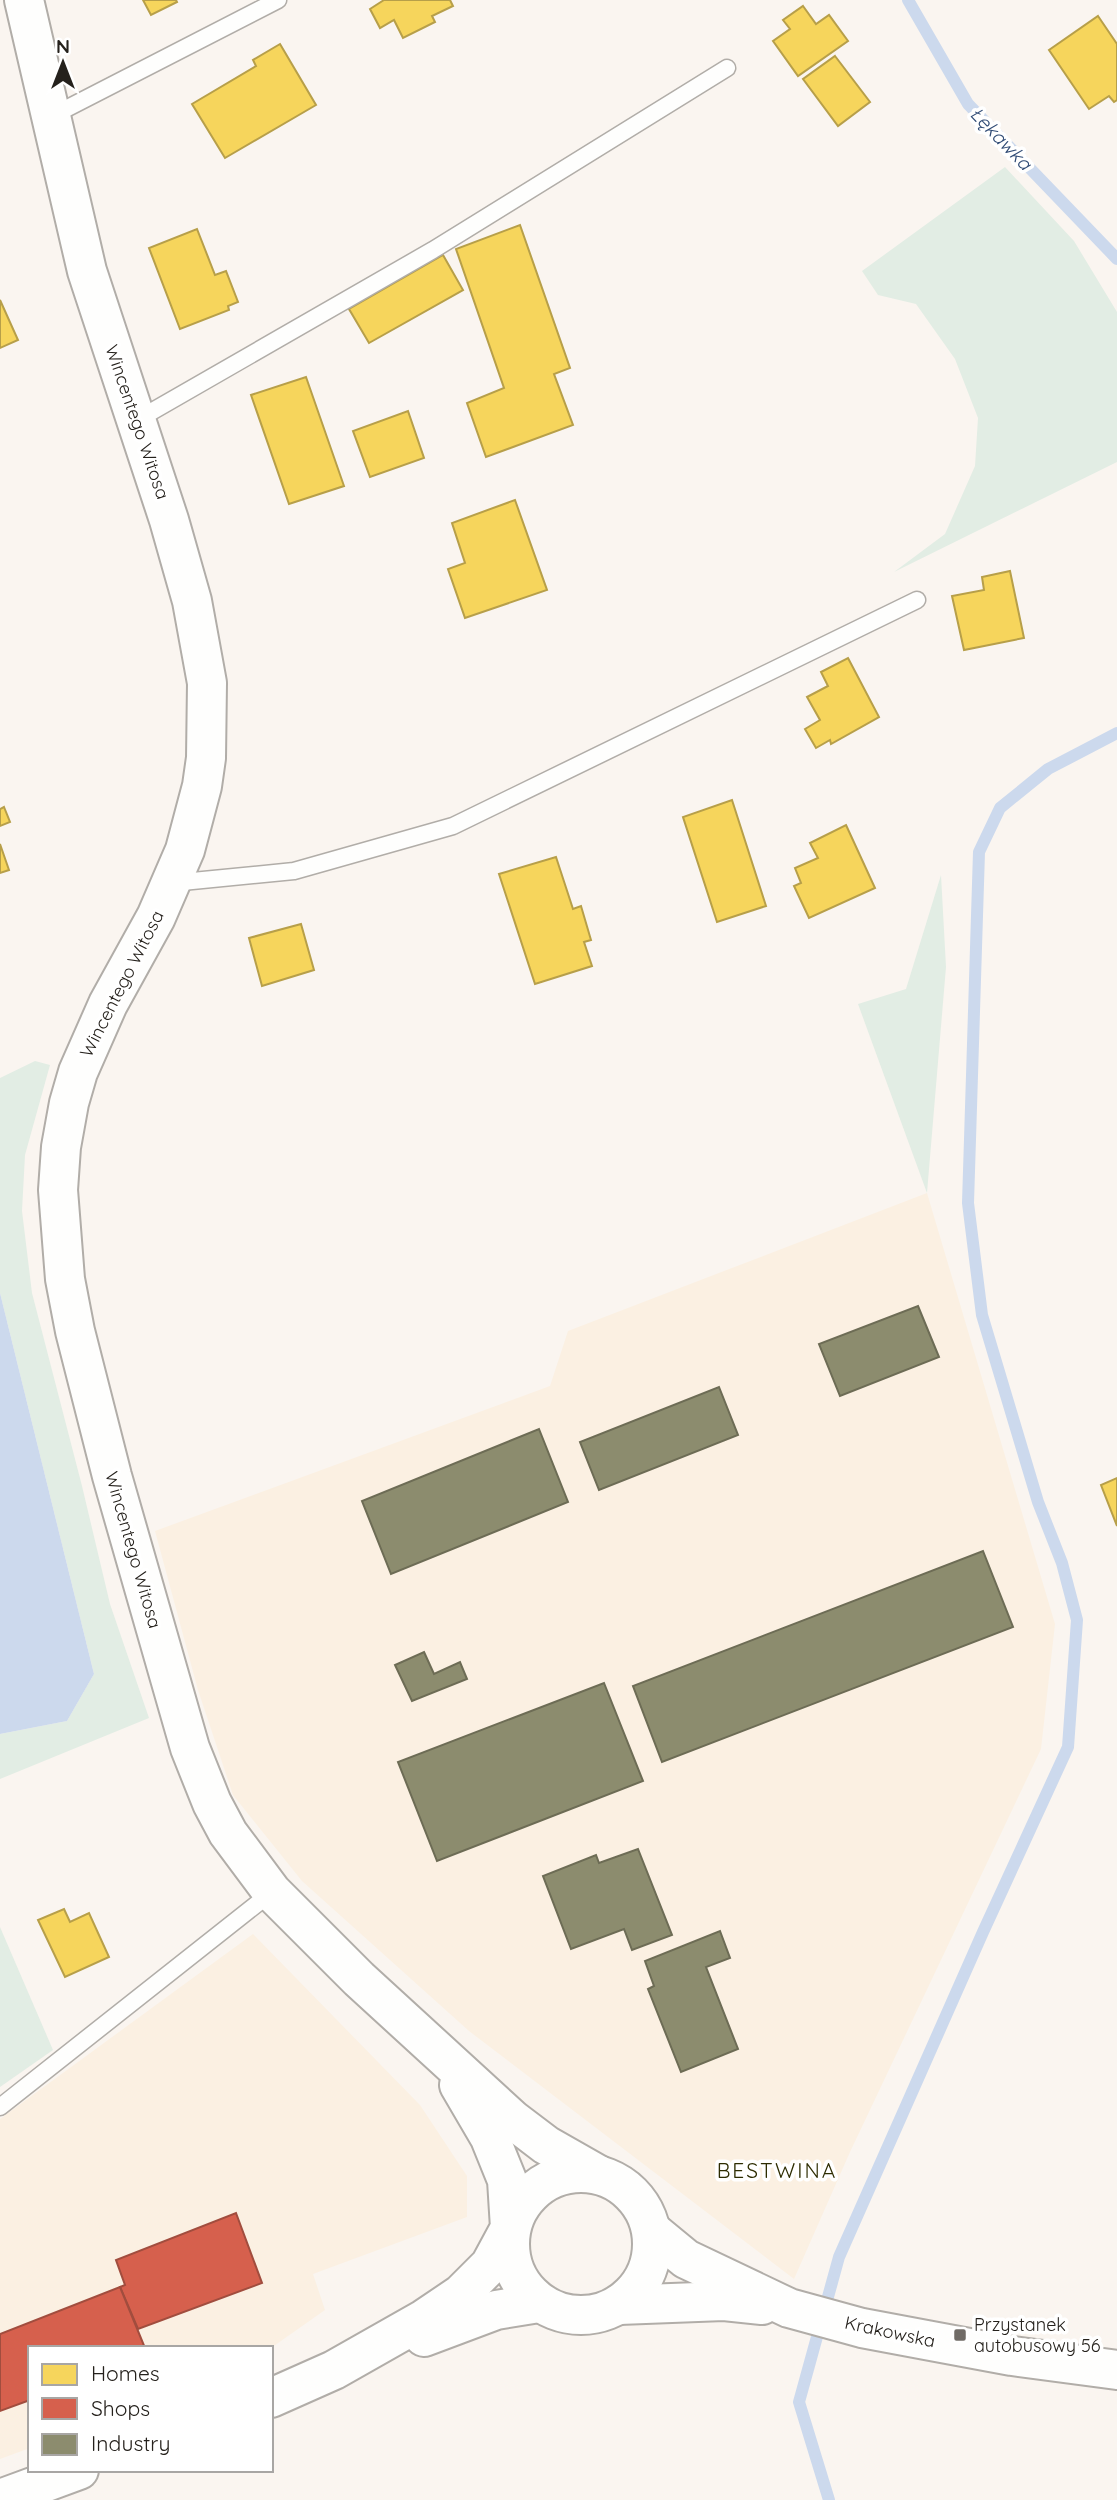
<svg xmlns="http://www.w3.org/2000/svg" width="1117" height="2500" font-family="Quicksand,sans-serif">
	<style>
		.built { fill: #fbf0e2 }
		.green { fill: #e2ede4 }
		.water { fill: #ccd9ed }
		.homes { fill: #f6d55c; stroke: #b79f49; stroke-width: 2 }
		.shops { fill: #d6604d; stroke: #a14d3e; stroke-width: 2 }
		.industry { fill: #8c8c6e; stroke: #6d6c55; stroke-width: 2 }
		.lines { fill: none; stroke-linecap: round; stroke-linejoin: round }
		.stream { stroke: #ccd9ed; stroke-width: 12 }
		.service-casing { stroke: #b1ada8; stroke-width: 19 }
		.tertiary-casing { stroke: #b1ada8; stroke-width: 42 }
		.service { stroke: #fefefd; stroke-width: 16 }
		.tertiary { stroke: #fefefd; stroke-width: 38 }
		.poi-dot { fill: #706b66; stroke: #fff; stroke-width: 2.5 }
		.labels { text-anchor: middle; stroke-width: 7; stroke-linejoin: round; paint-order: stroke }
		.street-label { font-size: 18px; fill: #25211c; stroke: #fff }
		.poi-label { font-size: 18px; fill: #25211c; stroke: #fff; text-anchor: start }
		.water-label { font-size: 19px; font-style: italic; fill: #304b75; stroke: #fff }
		.quarter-label { font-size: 21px; letter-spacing: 2px; fill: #2d2c01; stroke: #fff }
	</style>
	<rect width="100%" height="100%" fill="#faf5f0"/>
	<g class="built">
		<polygon points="927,1193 1055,1624 1041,1749 850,2152 794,2279 469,2031 302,1881 233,1795 198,1690 155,1531 550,1386 568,1331"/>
		<polygon points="253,1934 420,2105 467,2176 467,2217 313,2274 325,2310 271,2348 30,2348 30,2448 0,2459 0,2119"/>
	</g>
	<g class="green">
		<polygon points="1005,167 1074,241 1117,312 1117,462 894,572 945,534 975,466 978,418 955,359 916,304 878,295 862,271"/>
		<polygon points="941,875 946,967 927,1193 858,1004 906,989"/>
		<polygon points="35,1061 50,1065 25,1155 22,1211 32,1293 82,1486 110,1604 149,1718 0,1779 0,1734 67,1721 94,1674 0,1293 0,1078"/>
		<polygon points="0,1927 53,2050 0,2087"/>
	</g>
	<polygon class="water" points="0,1293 94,1674 67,1721 0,1734"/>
	<g class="homes">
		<polygon points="143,0 176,0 177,2 151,15"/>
		<polygon points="384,0 450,0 453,6 432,16 435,22 403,38 394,20 380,28 370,9"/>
		<polygon points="803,6 816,24 829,15 848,41 798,76 773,41 790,29 783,20"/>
		<polygon points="1098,16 1117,44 1117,100 1114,102 1109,96 1089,109 1049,50"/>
		<polygon points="280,44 316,105 225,158 192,104 256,66 253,60"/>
		<polygon points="835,56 870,102 838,126 803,79"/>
		<polygon points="520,225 570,368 554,374 573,425 486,457 467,403 504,388 456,249"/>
		<polygon points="197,229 215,275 226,271 238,302 228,306 229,310 180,329 149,248"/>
		<polygon points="443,255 463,290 369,343 349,309"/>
		<polygon points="0,300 18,340 0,348"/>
		<polygon points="306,377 344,486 289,504 251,395"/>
		<polygon points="408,411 424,458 370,477 353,431"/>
		<polygon points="515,500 547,590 465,618 448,569 465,563 452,523"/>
		<polygon points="1010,571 1024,638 964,650 952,596 984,590 982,577"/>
		<polygon points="848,658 879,717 831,744 830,740 816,748 805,729 820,720 807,697 828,686 821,672"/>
		<polygon points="732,800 766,906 717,922 683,817"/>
		<polygon points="4,807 10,822 0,826 0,809"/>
		<polygon points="846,825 875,888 809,918 794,886 801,883 795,868 818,858 810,843"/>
		<polygon points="0,844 9,870 0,873"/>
		<polygon points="556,857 573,909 581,906 591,940 584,942 592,966 535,984 499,874"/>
		<polygon points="301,924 314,970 262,986 249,938"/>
		<polygon points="1117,1478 1117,1526 1101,1485"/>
		<polygon points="64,1909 70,1922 89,1913 109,1957 65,1977 38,1920"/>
	</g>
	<g class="shops">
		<polygon points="236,2213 262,2283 138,2329 120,2287 125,2285 116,2260"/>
		<polygon points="120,2287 145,2348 30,2348 30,2400 0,2411 0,2334"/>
	</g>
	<g class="industry">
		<polygon points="918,1306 939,1357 840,1396 819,1344"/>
		<polygon points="719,1387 738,1435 599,1490 580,1442"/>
		<polygon points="539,1429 568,1502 391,1574 362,1501"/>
		<polygon points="983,1551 1013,1627 662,1762 633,1686"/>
		<polygon points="424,1652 434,1674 460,1662 467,1679 412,1701 395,1665"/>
		<polygon points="604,1683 643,1781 437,1861 398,1762"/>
		<polygon points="638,1849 672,1935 632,1950 624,1929 571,1949 543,1876 596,1855 599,1863"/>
		<polygon points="720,1931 730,1958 706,1967 738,2049 681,2072 648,1989 654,1986 645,1961"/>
	</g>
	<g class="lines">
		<g class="stream">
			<polyline points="908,0 968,104 1117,259"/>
			<polyline points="829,2500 799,2402 839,2257 983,1932 1068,1747 1077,1620 1062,1563 1038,1502 982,1315 968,1203 979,852 1000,808 1048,769 1117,733"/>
		</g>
		<defs>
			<g id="service">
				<polyline points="52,116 278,0"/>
				<polyline points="137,420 433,250 727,68"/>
				<polyline points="172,883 294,871 453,826 917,600"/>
				<polyline points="0,2107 272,1892"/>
			</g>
			<g id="tertiary">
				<polyline points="24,0 87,271 169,520 192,601 207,683 206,758 202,786 185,850 156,917 108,1004 78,1072 69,1103 61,1147 58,1190 65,1279 75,1331 112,1476 190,1748 212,1803 228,1833 272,1892 359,1979 513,2120 546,2145 597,2174"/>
				<circle cx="581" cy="2244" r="71"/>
				<polyline points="652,2231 686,2259 789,2308 862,2328 926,2340 1012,2356 1117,2370"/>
				<polyline points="619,2305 724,2301 762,2305"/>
				<polyline points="424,2337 496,2310 539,2303"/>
				<polyline points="271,2398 334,2370 424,2319 461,2294 490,2265 510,2228 507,2180 490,2138 459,2085"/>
				<polyline points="0,2499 79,2470"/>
			</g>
		</defs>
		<use href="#service" class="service-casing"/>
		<use href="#tertiary" class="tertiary-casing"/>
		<use href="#service" class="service"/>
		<use href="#tertiary" class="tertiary"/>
	</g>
	<rect class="poi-dot" x="953" y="2328" width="14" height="14" rx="3.5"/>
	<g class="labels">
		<g class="street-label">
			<text transform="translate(137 422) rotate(71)" y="6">Wincentego Witosa</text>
			<text transform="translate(122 984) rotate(-63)" y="6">Wincentego Witosa</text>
			<text transform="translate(133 1550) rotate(74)" y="6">Wincentego Witosa</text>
			<text transform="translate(890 2332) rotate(12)" y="6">Krakowska</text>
		</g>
		<g class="poi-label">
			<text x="974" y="2331">Przystanek<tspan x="974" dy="21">autobusowy 56</tspan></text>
		</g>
		<g class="water-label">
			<text transform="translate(1001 138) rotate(46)" y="7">Łękawka</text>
		</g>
		<g class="quarter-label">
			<text x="777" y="2178">BESTWINA</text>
		</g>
	</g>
	<rect x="28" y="2346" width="245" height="126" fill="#ffffff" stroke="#a8a6a4" stroke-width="2"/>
	<rect x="42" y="2364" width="35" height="21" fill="#f6d55c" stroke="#a8a6a4" stroke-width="2"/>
	<text x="91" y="2381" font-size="21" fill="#25211c">Homes</text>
	<rect x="42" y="2398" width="35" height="21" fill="#d6604d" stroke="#a8a6a4" stroke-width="2"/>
	<text x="91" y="2416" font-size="21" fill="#25211c">Shops</text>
	<rect x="42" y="2434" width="35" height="21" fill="#8c8c6e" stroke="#a8a6a4" stroke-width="2"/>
	<text x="91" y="2451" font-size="21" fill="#25211c">Industry</text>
	<g transform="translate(63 63)" stroke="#ffffff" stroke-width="5" paint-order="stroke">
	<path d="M0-5L12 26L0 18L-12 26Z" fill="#25211c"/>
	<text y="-10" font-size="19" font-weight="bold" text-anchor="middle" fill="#25211c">N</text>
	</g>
</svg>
